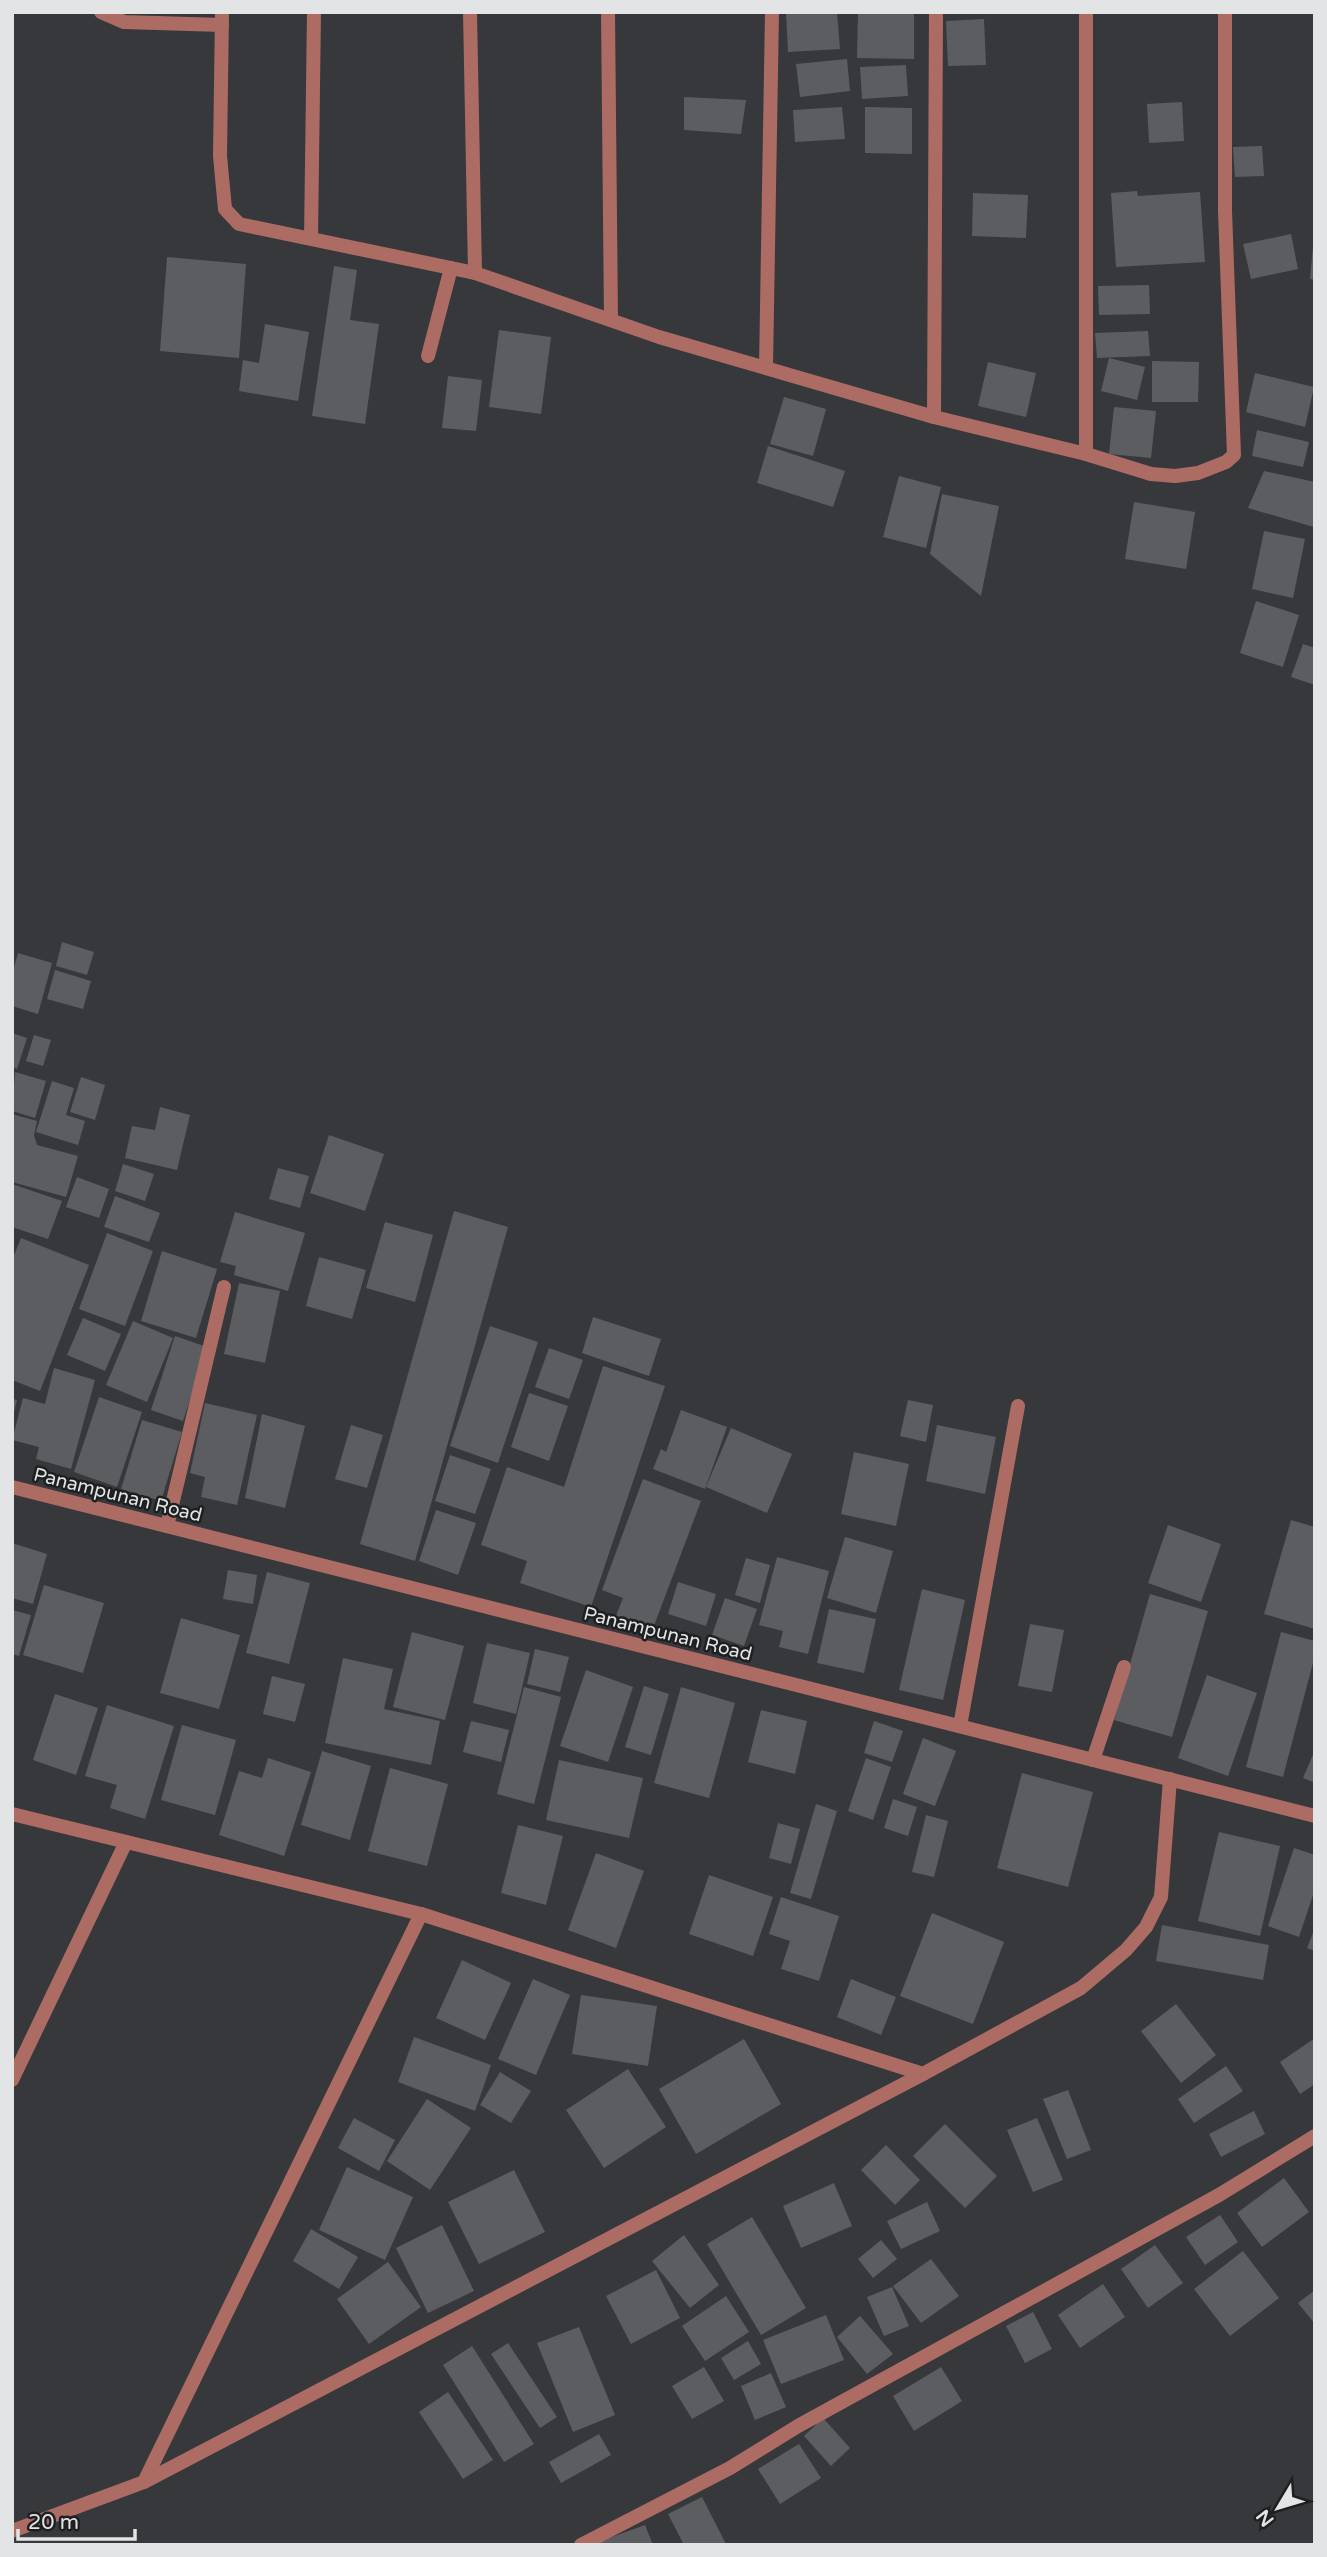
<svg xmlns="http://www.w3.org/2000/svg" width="1327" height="2557" font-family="'Varela Round',sans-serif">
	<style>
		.building { fill: #5c5d60 }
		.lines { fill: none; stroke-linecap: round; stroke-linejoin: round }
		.service { stroke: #ac6c63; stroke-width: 14 }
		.minor { stroke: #ac6c63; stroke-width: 14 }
		.tertiary { stroke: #ac6c63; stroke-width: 14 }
		.labels { text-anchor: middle; stroke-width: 5; stroke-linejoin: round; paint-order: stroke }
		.street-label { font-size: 19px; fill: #e3e4e6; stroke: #1e1f20 }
	</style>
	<rect width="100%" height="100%" fill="#36383b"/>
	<g class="building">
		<polygon points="786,12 837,12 840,49 788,52"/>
		<polygon points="858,12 914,12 914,59 857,58"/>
		<polygon points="984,19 986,65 948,66 946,21"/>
		<polygon points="847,59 850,91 800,97 796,64"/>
		<polygon points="906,65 908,96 862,99 860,67"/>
		<polygon points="684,97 746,100 741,134 684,130"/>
		<polygon points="1182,102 1184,141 1149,143 1147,104"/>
		<polygon points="842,107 845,139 795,142 793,110"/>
		<polygon points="865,107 912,108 912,154 865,153"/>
		<polygon points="1262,146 1264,176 1235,177 1233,147"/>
		<polygon points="1137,191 1138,196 1200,192 1205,262 1116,267 1111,193"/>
		<polygon points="973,193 1028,195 1026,238 972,236"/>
		<polygon points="1291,234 1298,269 1251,279 1243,244"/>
		<polygon points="1313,246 1315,246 1315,280 1310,279"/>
		<polygon points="167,257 246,264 239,358 160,351"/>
		<polygon points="334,266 357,270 350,320 379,324 365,424 312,416"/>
		<polygon points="1149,285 1150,314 1099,315 1098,286"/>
		<polygon points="265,324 309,332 298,401 239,391 243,360 259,363"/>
		<polygon points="499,330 551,337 541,414 489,407"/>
		<polygon points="1148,331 1150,356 1097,358 1095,333"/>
		<polygon points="1109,358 1145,367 1137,400 1101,391"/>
		<polygon points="1152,361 1199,362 1198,402 1152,402"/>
		<polygon points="988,362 1036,373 1026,417 978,406"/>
		<polygon points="1255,373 1314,387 1305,427 1246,412"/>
		<polygon points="448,376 482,380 476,431 442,428"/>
		<polygon points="784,397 826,409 813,456 770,444"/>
		<polygon points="1114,407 1156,411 1151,458 1109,454"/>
		<polygon points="1257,430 1309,442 1303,467 1252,456"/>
		<polygon points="768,446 845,471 833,507 757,483"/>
		<polygon points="1264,471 1315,482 1314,527 1248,508"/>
		<polygon points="899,476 941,487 926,548 883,537"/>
		<polygon points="942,494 999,506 981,596 930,554"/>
		<polygon points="1134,502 1195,512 1186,569 1125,559"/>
		<polygon points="1264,531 1305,539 1293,598 1252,589"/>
		<polygon points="1256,601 1299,615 1283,667 1240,653"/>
		<polygon points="1303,644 1315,648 1315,685 1291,677"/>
		<polygon points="62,942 94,952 87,975 56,966"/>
		<polygon points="18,953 52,963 38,1014 12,1006 12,974"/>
		<polygon points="55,970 91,981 83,1009 47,999"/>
		<polygon points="12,1033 27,1038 17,1069 12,1067"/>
		<polygon points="34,1035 51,1040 43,1066 26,1061"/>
		<polygon points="15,1072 46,1081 35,1118 12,1111"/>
		<polygon points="81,1077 105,1085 95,1120 70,1112"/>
		<polygon points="52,1081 74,1088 66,1115 85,1121 78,1145 36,1132"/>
		<polygon points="160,1107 190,1115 177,1170 125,1158 132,1126 155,1130"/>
		<polygon points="12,1114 37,1121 34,1135 37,1145 78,1156 66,1197 12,1182"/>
		<polygon points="329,1135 384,1154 365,1211 310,1193"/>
		<polygon points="123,1164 154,1174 145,1201 115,1191"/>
		<polygon points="278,1168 309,1176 300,1208 269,1199"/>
		<polygon points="77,1177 109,1189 99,1218 66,1207"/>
		<polygon points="12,1184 62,1201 48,1239 12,1227"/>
		<polygon points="115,1196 160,1213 149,1242 104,1227"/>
		<polygon points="454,1211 508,1227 415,1561 360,1544"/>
		<polygon points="235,1212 305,1233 288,1291 234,1275 236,1266 220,1262"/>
		<polygon points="385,1222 433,1235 415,1302 366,1288"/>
		<polygon points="107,1233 153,1251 125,1326 79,1309"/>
		<polygon points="21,1238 89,1265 40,1391 12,1380 12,1260"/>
		<polygon points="162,1251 217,1269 196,1338 141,1321"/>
		<polygon points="319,1257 366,1270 352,1319 306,1306"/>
		<polygon points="239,1283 280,1291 265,1363 224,1354"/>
		<polygon points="593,1317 661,1339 649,1376 582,1353"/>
		<polygon points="83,1318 121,1334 105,1371 67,1355"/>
		<polygon points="133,1321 173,1338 147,1402 106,1385"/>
		<polygon points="490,1326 538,1342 498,1463 450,1446"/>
		<polygon points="175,1336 207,1347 183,1421 151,1410"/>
		<polygon points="549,1348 583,1360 569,1399 535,1387"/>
		<polygon points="603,1366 665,1386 591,1607 520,1583 527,1561 481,1545 507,1467 564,1487"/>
		<polygon points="54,1368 95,1380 71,1469 36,1459 39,1447 12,1440 23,1398 45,1404"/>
		<polygon points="529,1393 568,1406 549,1461 511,1447"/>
		<polygon points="99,1397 142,1412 117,1487 74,1472"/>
		<polygon points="12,1399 17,1400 13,1416 12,1416"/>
		<polygon points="908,1400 933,1405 926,1442 900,1436"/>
		<polygon points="205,1403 257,1415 237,1505 201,1497 205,1477 190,1473"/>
		<polygon points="681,1410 727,1427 705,1489 653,1469 661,1449 666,1452"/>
		<polygon points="262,1414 305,1426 285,1508 245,1498"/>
		<polygon points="142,1420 182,1432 161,1501 121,1489"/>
		<polygon points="351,1425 383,1435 367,1488 335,1479"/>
		<polygon points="937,1425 996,1437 985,1494 926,1481"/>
		<polygon points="731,1428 792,1454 767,1513 706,1487"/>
		<polygon points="854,1452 909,1464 896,1526 841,1514"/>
		<polygon points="450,1455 491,1469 475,1514 435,1501"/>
		<polygon points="643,1479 701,1501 652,1631 616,1616 623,1598 602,1590"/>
		<polygon points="436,1510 476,1523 458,1575 419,1561"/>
		<polygon points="1291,1520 1315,1527 1315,1629 1264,1614"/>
		<polygon points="1168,1525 1221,1544 1201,1602 1148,1583"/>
		<polygon points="845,1537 893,1551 876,1613 827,1598"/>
		<polygon points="12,1543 47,1554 33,1604 12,1598"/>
		<polygon points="777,1557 829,1571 808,1654 779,1647 783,1631 759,1625"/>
		<polygon points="746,1558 770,1565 760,1603 735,1595"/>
		<polygon points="228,1570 257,1575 253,1604 223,1599"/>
		<polygon points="267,1572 310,1583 289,1664 246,1653"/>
		<polygon points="678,1582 716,1594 706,1626 668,1614"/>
		<polygon points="44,1585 104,1603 83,1673 23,1655"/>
		<polygon points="922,1589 965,1600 943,1700 899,1690"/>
		<polygon points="1150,1594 1208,1611 1172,1737 1114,1720"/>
		<polygon points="725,1598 757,1609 744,1646 712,1635"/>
		<polygon points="829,1609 876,1619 864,1673 817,1663"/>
		<polygon points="12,1610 31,1615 19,1656 12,1654"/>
		<polygon points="181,1618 240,1635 219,1709 160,1693"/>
		<polygon points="1030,1624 1064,1630 1052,1692 1018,1686"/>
		<polygon points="412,1632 464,1646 445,1720 393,1707"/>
		<polygon points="1281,1632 1315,1641 1315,1655 1283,1777 1246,1767"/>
		<polygon points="487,1643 530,1653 516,1714 473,1703"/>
		<polygon points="535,1649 569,1657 560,1692 527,1684"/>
		<polygon points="343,1658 393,1669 384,1709 440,1721 431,1765 325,1743"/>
		<polygon points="586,1670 633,1687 608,1762 560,1746"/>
		<polygon points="1207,1675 1257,1693 1228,1776 1178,1758"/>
		<polygon points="272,1676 305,1684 295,1722 263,1714"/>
		<polygon points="644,1686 669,1694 651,1755 625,1747"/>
		<polygon points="524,1687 561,1697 534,1804 497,1794"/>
		<polygon points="681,1687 735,1703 709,1798 654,1783"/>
		<polygon points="55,1694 98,1708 76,1775 33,1760"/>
		<polygon points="107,1705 174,1726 145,1819 110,1808 117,1785 85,1776"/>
		<polygon points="761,1710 807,1721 795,1774 748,1762"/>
		<polygon points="471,1721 509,1730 501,1762 463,1752"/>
		<polygon points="874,1721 903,1731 892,1762 864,1753"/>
		<polygon points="182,1725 236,1740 215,1815 161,1800"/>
		<polygon points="923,1738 956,1751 935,1806 903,1794"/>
		<polygon points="1315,1750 1315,1783 1303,1778"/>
		<polygon points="322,1751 371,1766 350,1840 301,1825"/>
		<polygon points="268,1758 311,1772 284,1856 219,1835 239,1771 262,1778"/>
		<polygon points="866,1758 891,1767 873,1820 848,1811"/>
		<polygon points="559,1760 643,1778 629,1838 546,1820"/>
		<polygon points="390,1768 448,1784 427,1866 368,1851"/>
		<polygon points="1022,1773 1093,1792 1068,1887 997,1868"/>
		<polygon points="893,1799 917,1807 908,1836 884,1828"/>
		<polygon points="816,1804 837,1811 811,1899 790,1893"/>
		<polygon points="926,1815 948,1821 934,1877 912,1872"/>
		<polygon points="778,1823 800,1829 791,1864 769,1858"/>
		<polygon points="518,1825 563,1836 546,1905 501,1893"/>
		<polygon points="1219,1832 1280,1846 1260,1936 1198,1921"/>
		<polygon points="1294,1848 1315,1855 1315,1889 1299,1937 1268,1926"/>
		<polygon points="596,1853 644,1871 616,1948 568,1930"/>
		<polygon points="709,1875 773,1897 753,1956 689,1934"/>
		<polygon points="781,1897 839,1916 819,1981 781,1969 790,1941 769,1934"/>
		<polygon points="932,1913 1004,1942 973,2024 900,1996"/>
		<polygon points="1162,1925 1269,1945 1263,1980 1156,1961"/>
		<polygon points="1315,1928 1315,1951 1307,1948"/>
		<polygon points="462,1960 511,1983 485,2040 436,2018"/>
		<polygon points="533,1979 570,1995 536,2075 498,2059"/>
		<polygon points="851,1979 896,1997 881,2035 837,2017"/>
		<polygon points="581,1995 657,2006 648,2066 572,2054"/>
		<polygon points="1176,2004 1216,2055 1181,2083 1141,2031"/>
		<polygon points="414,2037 491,2065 475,2111 398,2082"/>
		<polygon points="1315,2038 1315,2084 1300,2094 1280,2062"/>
		<polygon points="744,2039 781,2104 696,2154 659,2089"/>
		<polygon points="1226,2066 1243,2091 1194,2123 1178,2099"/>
		<polygon points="628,2069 666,2127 604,2168 566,2110"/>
		<polygon points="500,2072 531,2091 511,2123 480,2105"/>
		<polygon points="1068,2090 1091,2150 1067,2159 1043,2099"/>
		<polygon points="427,2099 471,2128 430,2190 387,2161"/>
		<polygon points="1254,2111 1265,2134 1221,2157 1209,2134"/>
		<polygon points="354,2118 395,2140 379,2171 338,2148"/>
		<polygon points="1037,2118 1063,2180 1033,2192 1007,2130"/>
		<polygon points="945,2124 997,2176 965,2208 913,2156"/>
		<polygon points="886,2145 920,2180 895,2205 861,2170"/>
		<polygon points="347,2167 413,2197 385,2260 319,2230"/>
		<polygon points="514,2170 545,2232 479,2264 448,2202"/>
		<polygon points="1284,2178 1309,2212 1262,2247 1237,2213"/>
		<polygon points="834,2183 852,2226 801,2248 783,2206"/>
		<polygon points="927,2202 940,2231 901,2249 887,2221"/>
		<polygon points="1220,2215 1238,2242 1205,2265 1186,2237"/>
		<polygon points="752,2217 806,2308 761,2335 707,2244"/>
		<polygon points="442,2225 474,2291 428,2313 396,2248"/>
		<polygon points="311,2229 358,2257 339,2289 293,2261"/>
		<polygon points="684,2235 719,2285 690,2308 652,2261"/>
		<polygon points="881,2240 897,2259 873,2278 858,2259"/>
		<polygon points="1155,2245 1183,2283 1148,2308 1121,2269"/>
		<polygon points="1243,2251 1279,2298 1230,2336 1194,2289"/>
		<polygon points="931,2259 959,2296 921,2323 893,2286"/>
		<polygon points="388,2262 421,2307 369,2344 337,2299"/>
		<polygon points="656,2270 680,2318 631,2344 606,2296"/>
		<polygon points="1103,2284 1125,2317 1080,2348 1058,2315"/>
		<polygon points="892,2287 909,2326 884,2336 867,2297"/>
		<polygon points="1315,2290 1315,2324 1298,2303"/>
		<polygon points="726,2296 749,2332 705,2361 682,2326"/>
		<polygon points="1033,2312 1052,2349 1025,2363 1006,2326"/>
		<polygon points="826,2315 844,2360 781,2384 763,2340"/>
		<polygon points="860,2316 893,2354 867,2374 837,2337"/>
		<polygon points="579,2327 615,2415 573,2432 537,2343"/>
		<polygon points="748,2341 761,2364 734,2380 721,2358"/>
		<polygon points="508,2343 557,2417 540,2428 491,2354"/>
		<polygon points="472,2346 534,2444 504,2462 443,2365"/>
		<polygon points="704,2367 724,2401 692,2419 672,2386"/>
		<polygon points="941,2367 962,2401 914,2431 893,2396"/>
		<polygon points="771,2373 786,2407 755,2420 741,2386"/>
		<polygon points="448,2392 493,2460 463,2479 419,2412"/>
		<polygon points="823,2418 850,2448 831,2466 804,2436"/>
		<polygon points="599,2434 611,2455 561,2483 549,2462"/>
		<polygon points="799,2444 821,2478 780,2504 758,2469"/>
		<polygon points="702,2497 726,2544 724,2545 684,2545 668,2514"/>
		<polygon points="645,2525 653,2545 599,2545 598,2542"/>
	</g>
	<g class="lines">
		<g class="service">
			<polyline points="428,356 451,268"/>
			<polyline points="1093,1760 1124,1667"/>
		</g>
		<g class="minor">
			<polyline points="101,12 124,22 222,25"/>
			<polyline points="222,12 220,156 225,209 239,224 475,273 659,337 934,417 1086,454 1151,474 1175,476 1198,473 1226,462 1234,455 1225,211 1225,12"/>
			<polyline points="470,12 475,273"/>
			<polyline points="608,12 611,320"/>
			<polyline points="1086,12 1086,454"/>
			<polyline points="311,238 314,12"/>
			<polyline points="766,367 772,12"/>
			<polyline points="934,417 936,12"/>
			<polyline points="167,1526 224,1287"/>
			<polyline points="960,1726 1018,1406"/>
			<polyline points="12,1814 421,1914 923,2074"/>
			<polyline points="12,2080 126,1842"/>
			<polyline points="144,2482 421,1914"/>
			<polyline points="12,2531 144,2482 923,2074 1081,1988 1126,1950 1146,1927 1161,1897 1170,1779"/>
			<polyline points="581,2545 730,2468 798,2426 1219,2195 1315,2136"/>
		</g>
		<polyline class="tertiary" points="12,1487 1315,1816"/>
	</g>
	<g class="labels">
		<g class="street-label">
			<text transform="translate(118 1494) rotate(14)" y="7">Panampunan Road</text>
			<text transform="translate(668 1633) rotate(14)" y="7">Panampunan Road</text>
		</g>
	</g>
	<rect width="1327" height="2557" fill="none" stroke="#e3e4e6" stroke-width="28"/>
	<g transform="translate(1278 2508) rotate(232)" stroke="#1e1f20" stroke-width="5" paint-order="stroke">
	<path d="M0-5L12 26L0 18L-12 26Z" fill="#e3e4e6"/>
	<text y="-10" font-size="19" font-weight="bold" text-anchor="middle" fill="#e3e4e6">N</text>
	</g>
	<path d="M18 2529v10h117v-10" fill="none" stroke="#e3e4e6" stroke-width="3.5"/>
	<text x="28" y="2529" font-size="21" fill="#e3e4e6" stroke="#1e1f20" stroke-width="5" paint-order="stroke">20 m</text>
</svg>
